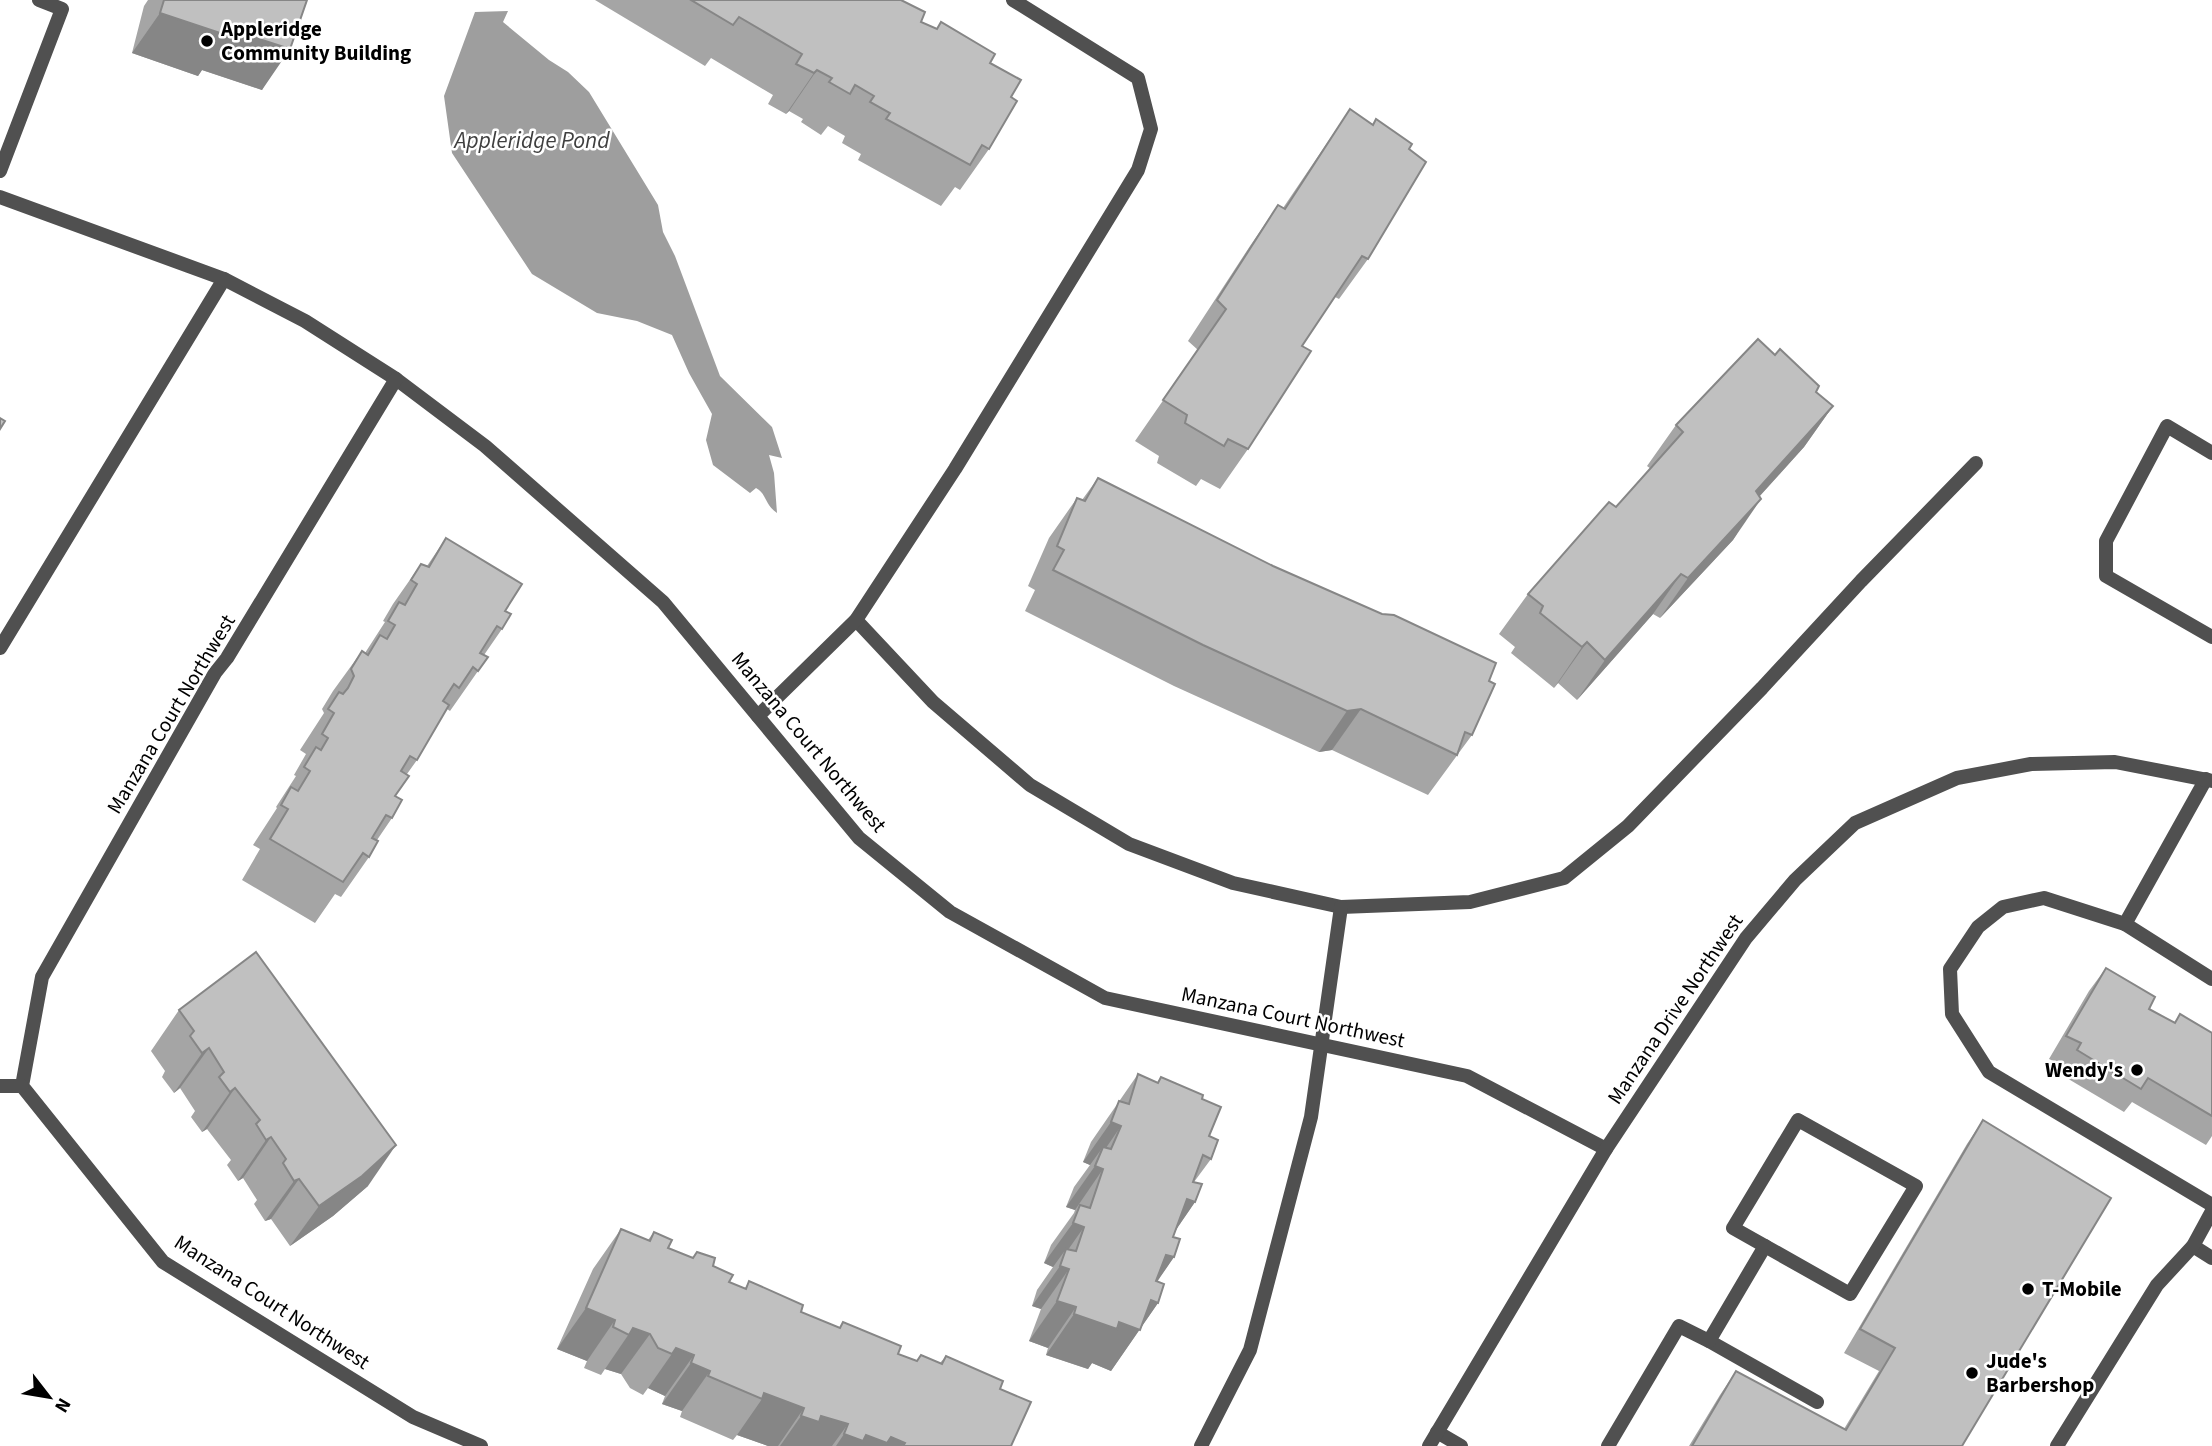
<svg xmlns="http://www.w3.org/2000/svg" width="2212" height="1446" font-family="'Source Sans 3',sans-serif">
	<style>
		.water { fill: #9e9e9e }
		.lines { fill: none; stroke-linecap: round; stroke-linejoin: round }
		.service { stroke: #505050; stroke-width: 14 }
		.minor { stroke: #505050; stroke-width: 14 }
		.wall { fill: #a5a5a5 }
		.shaded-wall { fill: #868686 }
		.building { fill: #c0c0c0; stroke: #868686; stroke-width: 2 }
		.poi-dot { fill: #000; stroke: #fff; stroke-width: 2.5 }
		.labels { text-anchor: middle; stroke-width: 5; stroke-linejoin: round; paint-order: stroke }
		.poi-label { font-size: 21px; font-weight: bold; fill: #000; stroke: #fff; text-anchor: start }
		.street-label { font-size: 21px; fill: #000; stroke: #fff }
		.water-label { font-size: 23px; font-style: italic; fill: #3f3f3f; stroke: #fff }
	</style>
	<rect width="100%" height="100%" fill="#fff"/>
	<path class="water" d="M508,11L503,22L549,60L568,72L589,92L658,205L663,232L675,256L720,376L772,427L782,458L769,455L774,473L777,513C764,504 767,494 756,488L750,493L713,465L706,440L712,414L689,373L672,335L637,321L597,313L532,274L452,153L444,96L475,12Z"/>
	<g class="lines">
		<g class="service">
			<polyline points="0,171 62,9 39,0"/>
			<polyline points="2212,453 2167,426 2106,541 2106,576 2212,637"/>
			<polyline points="856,620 933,702 1030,785 1129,844 1233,883 1341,907 1470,902 1564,878 1628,826 1762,688 1861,581 1976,463"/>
			<polyline points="0,648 224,279"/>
			<polyline points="2206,779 2125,924 2044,898 2003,907 1978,927 1950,969 1952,1014 1989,1072 2212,1205"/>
			<polyline points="2125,924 2212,979"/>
			<polygon points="1798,1120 1916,1186 1850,1294 1733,1228"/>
			<polyline points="2193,1246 2212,1258"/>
			<polyline points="1709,1341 1817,1402"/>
			<polyline points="1437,1432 1461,1446"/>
			<polyline points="1201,1446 1250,1350 1311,1117 1341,907"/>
			<polyline points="1608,1446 1679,1326 1709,1341 1765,1246"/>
			<polyline points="2057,1446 2157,1285 2193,1246 2212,1211"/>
		</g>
		<g class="minor">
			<polyline points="0,197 224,279 305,321 396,379 485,446 663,602 859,838 950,912 1105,998 1467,1076 1606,1149"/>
			<polyline points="396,379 227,658 215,673 42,977 22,1086 163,1262 413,1417 481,1446"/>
			<polyline points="758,716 856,620 955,469 1138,170 1151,129 1138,78 1013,0"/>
			<polyline points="0,1086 22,1086"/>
			<polyline points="1429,1446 1606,1149 1746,938 1795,880 1855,823 1957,778 2031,764 2115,762 2212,781"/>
		</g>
	</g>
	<g class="wall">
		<polygon points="148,0 307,0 262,90 202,70 198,76 132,53 144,6"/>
		<polygon points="595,0 901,0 921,22 990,63 1011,97 989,149 960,190 955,187 941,206 858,160 861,154 842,143 845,136 828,126 821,135 801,122 803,119 789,111 786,114 768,104 773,95 711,58 705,66"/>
		<polygon points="1350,109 1409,149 1368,259 1339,299 1335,297 1302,346 1248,449 1220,489 1201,479 1196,486 1157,463 1159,456 1135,441 1198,350 1188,341 1250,246 1278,205 1283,208"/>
		<polygon points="1816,392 1833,406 1804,447 1759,497 1733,540 1660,618 1653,614 1577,700 1558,683 1554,688 1511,653 1515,647 1499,634 1528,594 1616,507 1651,469 1647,466 1676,425"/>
		<polygon points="1098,478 1489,681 1472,735 1428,795 1332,750 1319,752 1174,686 1025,611 1035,590 1028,586 1049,538 1077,498 1082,500"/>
		<polygon points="446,538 505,611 502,629 484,655 478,671 450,711 447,709 417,760 407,774 395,796 392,818 377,840 369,857 341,897 335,894 315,923 242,880 260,849 253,845 277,808 276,807 296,776 294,775 306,754 300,750 324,713 322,709 333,691 362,651 365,653 385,622 383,621 393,604 421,564 427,566"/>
		<polygon points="2106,968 2149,1009 2174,1023 2180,1014 2212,1033 2212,1136 2206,1145 2132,1102 2124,1112 2060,1074 2064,1066 2049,1059 2089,991"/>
		<polygon points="179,1010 368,1186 333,1216 290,1246 271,1219 265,1221 254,1204 257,1200 243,1178 238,1181 227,1165 231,1160 207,1129 202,1132 191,1117 195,1111 180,1088 174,1093 162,1077 165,1071 151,1051"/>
		<polygon points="1138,1074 1157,1083 1161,1077 1202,1099 1209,1136 1211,1159 1194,1182 1195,1202 1175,1231 1173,1237 1174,1257 1157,1281 1158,1303 1111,1371 1092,1363 1088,1369 1046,1355 1048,1348 1029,1341 1041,1309 1032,1306 1037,1290 1053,1267 1044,1263 1051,1245 1074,1213 1075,1210 1066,1207 1074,1187 1090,1165 1083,1162 1091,1142"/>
		<polygon points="1983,1120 1962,1446 1689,1446 1720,1395 1736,1371 1844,1429 1879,1371 1844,1353 1967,1144"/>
		<polygon points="621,1229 648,1240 654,1232 668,1248 713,1266 729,1282 745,1288 749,1281 801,1312 898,1354 916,1361 940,1363 946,1356 1000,1389 1011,1446 768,1446 737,1435 733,1440 680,1417 682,1411 662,1404 665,1396 648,1388 643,1395 630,1388 621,1374 605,1369 601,1375 584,1368 587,1361 557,1349 593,1269"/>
	</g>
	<g class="shaded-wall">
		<polygon points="160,13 229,29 290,49 262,90 202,70 198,76 132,53"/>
		<polygon points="817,70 789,111 786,114 814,73"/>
		<polygon points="1833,406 1804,447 1727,532 1756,491"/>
		<polygon points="1761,499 1733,540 1660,618 1688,578"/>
		<polygon points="1681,574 1653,614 1577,700 1605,660"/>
		<polygon points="1587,642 1558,683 1554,688 1582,647"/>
		<polygon points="1361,709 1332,750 1319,752 1347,711"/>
		<polygon points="209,1048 180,1088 174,1093 202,1053"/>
		<polygon points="235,1088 207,1129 202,1132 230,1092"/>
		<polygon points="1111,1122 1121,1126 1097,1161 1103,1147 1090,1165 1083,1162"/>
		<polygon points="271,1137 243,1178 238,1181 266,1140"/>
		<polygon points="396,1145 368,1186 333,1216 290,1246 319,1206"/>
		<polygon points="1095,1166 1103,1169 1075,1210 1066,1207"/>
		<polygon points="299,1179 271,1219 265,1221 294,1181"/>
		<polygon points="1187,1199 1195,1202 1167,1243"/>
		<polygon points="1073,1223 1084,1227 1063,1257 1066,1249 1053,1267 1044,1263"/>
		<polygon points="1166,1255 1174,1257 1146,1298"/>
		<polygon points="1060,1266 1069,1269 1041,1309 1032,1306"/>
		<polygon points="1151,1300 1158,1303 1111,1371 1092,1363 1088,1369 1046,1355 1074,1314 1119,1322"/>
		<polygon points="1057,1301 1076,1307 1048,1348 1029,1341"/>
		<polygon points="586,1308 615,1320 587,1361 557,1349"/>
		<polygon points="633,1328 650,1334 621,1374 605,1369"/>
		<polygon points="676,1348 694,1355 665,1396 648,1388"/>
		<polygon points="691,1363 710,1371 682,1411 662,1404"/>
		<polygon points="764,1393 804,1408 778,1446 768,1446 737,1435 762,1399"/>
		<polygon points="801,1416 821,1416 848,1424 832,1446 780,1446"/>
		<polygon points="844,1434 891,1437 905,1443 902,1446 836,1446"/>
	</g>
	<g class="building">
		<polygon points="164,0 307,0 290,49 229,29 226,35 160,13"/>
		<polygon points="691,0 901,0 925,12 921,22 937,29 941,22 995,54 990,63 1021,80 1011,97 1017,101 989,149 982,145 970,165 886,119 890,113 870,102 874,96 855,85 850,94 829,82 832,78 817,70 814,73 796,64 802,54 739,17 733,25"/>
		<polygon points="1350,109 1373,125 1376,119 1412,144 1409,149 1426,162 1368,259 1362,256 1302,346 1311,351 1248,449 1228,439 1224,446 1185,423 1187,415 1163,400 1226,309 1217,300 1278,205 1285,209"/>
		<polygon points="1758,339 1775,355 1780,349 1819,386 1816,392 1833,406 1756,491 1761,499 1688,578 1681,574 1605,660 1587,642 1582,647 1540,613 1543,606 1528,594 1609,502 1616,507 1683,432 1676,425"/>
		<polygon points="0,418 5,421 0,429"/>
		<polygon points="1098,478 1273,566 1382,614 1394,615 1496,663 1489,681 1495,684 1472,735 1465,732 1457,755 1361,709 1347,711 1203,645 1053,570 1064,550 1057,546 1077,498 1085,501"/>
		<polygon points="446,538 522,584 505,611 511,614 502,629 497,626 480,653 488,657 478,671 473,667 459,688 454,684 443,701 449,705 417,760 410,756 401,771 409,776 395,796 402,800 392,818 386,815 372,838 378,841 369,857 363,853 343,882 270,839 288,809 281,805 291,787 298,791 310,771 304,767 316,747 321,750 328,738 322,734 334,713 328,709 339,692 343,694 348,688 354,676 351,669 362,651 368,655 380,635 387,639 395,625 388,621 399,602 405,605 417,584 411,580 421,564 429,567"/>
		<polygon points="256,952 396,1145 362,1176 319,1206 299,1179 294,1181 283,1163 286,1159 271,1137 266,1140 256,1124 260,1120 235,1088 230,1092 219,1077 224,1072 209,1048 202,1053 190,1036 194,1031 179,1010"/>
		<polygon points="2106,968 2155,997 2149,1009 2175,1023 2180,1014 2212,1033 2212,1116 2148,1078 2141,1089 2077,1050 2081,1043 2066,1036"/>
		<polygon points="1138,1074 1158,1083 1161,1077 1203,1095 1202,1099 1221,1107 1209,1136 1218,1140 1211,1159 1203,1155 1193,1182 1202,1184 1195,1202 1187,1199 1173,1237 1180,1239 1174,1257 1166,1255 1156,1281 1164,1284 1158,1303 1151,1300 1140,1330 1119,1322 1117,1329 1074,1314 1076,1307 1057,1301 1069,1269 1060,1266 1066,1249 1076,1251 1084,1227 1073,1223 1080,1205 1090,1208 1103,1169 1095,1166 1103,1147 1111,1149 1121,1126 1111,1122 1119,1101 1129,1104"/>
		<polygon points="1983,1120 2111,1198 1962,1446 1692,1446 1736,1371 1846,1430 1895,1348 1860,1329"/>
		<polygon points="621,1229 650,1241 654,1232 672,1240 668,1248 693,1258 697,1252 715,1258 713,1266 733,1275 729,1282 746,1289 749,1281 803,1305 801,1312 840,1328 843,1322 901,1346 898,1354 917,1361 921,1355 942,1364 946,1356 1003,1381 1000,1389 1031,1402 1011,1446 903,1446 905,1443 891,1437 887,1443 866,1435 863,1441 844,1434 848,1424 821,1416 819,1422 801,1416 804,1408 764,1393 762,1399 708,1376 710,1371 691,1363 694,1355 676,1348 672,1354 658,1348 650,1334 633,1328 629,1335 613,1327 615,1320 586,1308"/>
	</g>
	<g class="poi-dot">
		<circle cx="207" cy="41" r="7"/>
		<circle cx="2137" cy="1070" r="7"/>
		<circle cx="2028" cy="1289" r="7"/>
		<circle cx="1972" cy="1373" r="7"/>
	</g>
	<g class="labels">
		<g class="poi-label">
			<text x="221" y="36">Appleridge<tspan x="221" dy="24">Community Building</tspan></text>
			<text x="2123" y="1077" text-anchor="end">Wendy's</text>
			<text x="2042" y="1296">T-Mobile</text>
			<text x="1986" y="1368">Jude's<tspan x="1986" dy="24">Barbershop</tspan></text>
		</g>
		<g class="street-label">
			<text transform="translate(171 714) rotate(-59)" y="7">Manzana Court Northwest</text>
			<text transform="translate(809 742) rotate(50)" y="7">Manzana Court Northwest</text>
			<text transform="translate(1675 1009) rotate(-56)" y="7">Manzana Drive Northwest</text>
			<text transform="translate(1293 1017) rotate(12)" y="7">Manzana Court Northwest</text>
			<text transform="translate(272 1302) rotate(33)" y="7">Manzana Court Northwest</text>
		</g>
		<g class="water-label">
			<text x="532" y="148">Appleridge Pond</text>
		</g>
	</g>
	<g transform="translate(49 1397) rotate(121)" stroke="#ffffff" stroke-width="5" paint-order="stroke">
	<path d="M0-5L12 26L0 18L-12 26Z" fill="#000000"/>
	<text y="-10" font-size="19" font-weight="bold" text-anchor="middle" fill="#000000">N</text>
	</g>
</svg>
